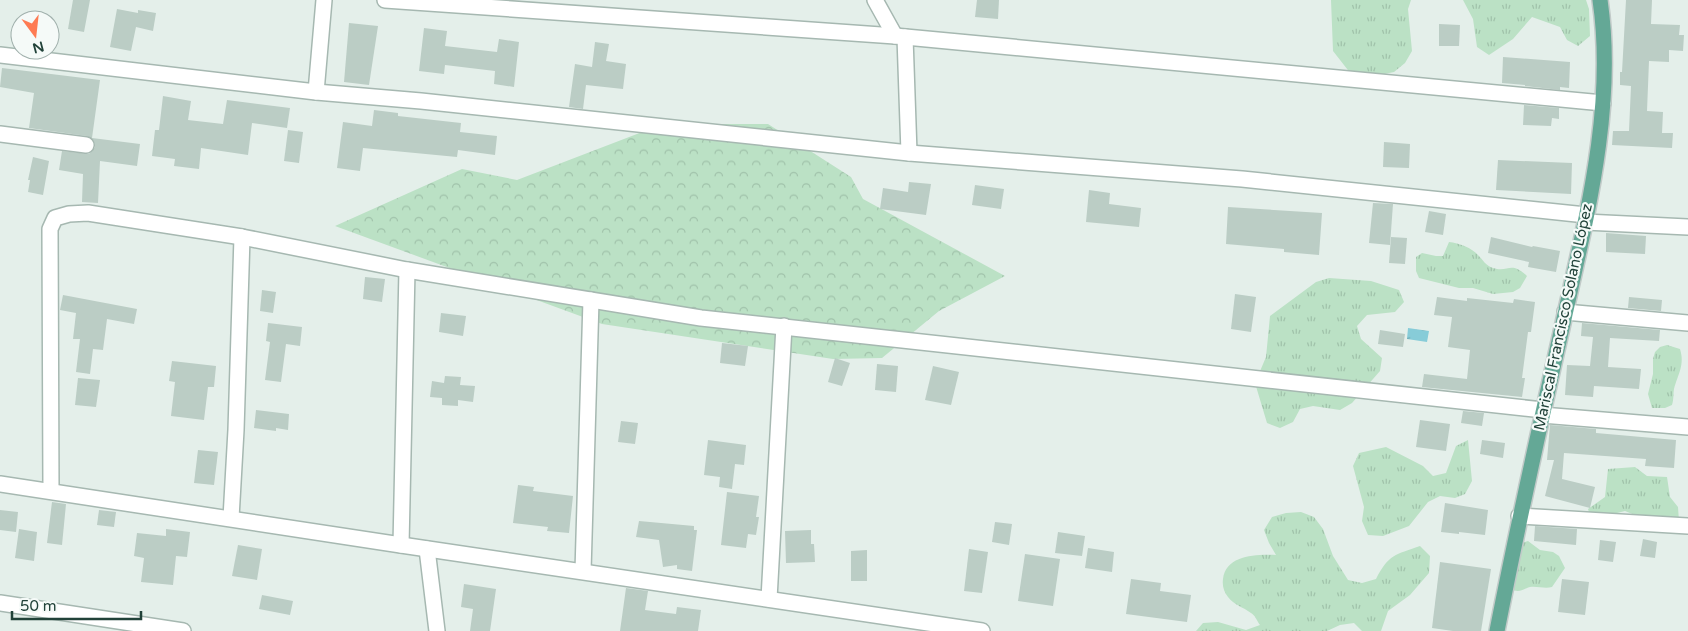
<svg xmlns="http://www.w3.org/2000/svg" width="1688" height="631" font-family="'Varela Round',sans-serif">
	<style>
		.grass { fill: url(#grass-tufts) }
		.forest { fill: url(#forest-crowns) }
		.water { fill: url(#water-ripples) }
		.building { fill: #bbcdc5 }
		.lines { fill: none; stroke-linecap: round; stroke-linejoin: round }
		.minor-casing { stroke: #a6b8b1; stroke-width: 18 }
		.major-casing { stroke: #c1cac8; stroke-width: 18 }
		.minor { stroke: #fff; stroke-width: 15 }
		.major { stroke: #64a896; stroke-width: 15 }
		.labels { text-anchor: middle; stroke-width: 4.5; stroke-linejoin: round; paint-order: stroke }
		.street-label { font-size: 15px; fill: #214239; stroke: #f5faf8 }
	</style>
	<defs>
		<pattern id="grass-tufts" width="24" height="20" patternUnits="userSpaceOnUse" patternTransform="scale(1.25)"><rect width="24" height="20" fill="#bbe1c5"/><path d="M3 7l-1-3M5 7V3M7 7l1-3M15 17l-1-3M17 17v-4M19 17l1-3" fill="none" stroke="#a0c2aa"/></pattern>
		<pattern id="forest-crowns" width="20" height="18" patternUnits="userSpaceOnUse" patternTransform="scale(1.25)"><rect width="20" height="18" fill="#bbe1c5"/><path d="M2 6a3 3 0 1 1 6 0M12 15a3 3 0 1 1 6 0" fill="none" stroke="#a0c2aa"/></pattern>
		<pattern id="water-ripples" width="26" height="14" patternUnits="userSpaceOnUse" patternTransform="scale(1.25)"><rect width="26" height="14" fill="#87ccd8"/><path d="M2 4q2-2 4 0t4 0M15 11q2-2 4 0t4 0" fill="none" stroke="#6ea7b0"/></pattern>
	</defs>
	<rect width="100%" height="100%" fill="#e4efea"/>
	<g class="grass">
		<polygon points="1331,0 1411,0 1408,9 1412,51 1405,63 1394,72 1365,78 1351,74 1333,51"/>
		<polygon points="1463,0 1586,0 1589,9 1590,36 1578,46 1567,40 1560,27 1532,17 1513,39 1489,55 1477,47 1473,19"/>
		<path d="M1449,242C1459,243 1472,248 1478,255C1483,260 1486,266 1493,268C1509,273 1510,260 1527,276L1520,288L1513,292L1493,294L1473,288H1459L1419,278L1416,271V257L1422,253L1436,256H1443Z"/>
		<polygon points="1329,278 1371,281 1399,290 1404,302 1395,312 1367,315 1357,326 1361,339 1382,358 1380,371 1352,403 1340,410 1313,406 1300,409 1293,422 1280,428 1267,423 1255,383 1266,357 1270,316 1316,282"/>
		<path d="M1667,345L1680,349C1685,365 1678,374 1674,389C1673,394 1674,399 1672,405L1665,408H1652L1648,394L1653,374V359L1655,352L1660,347Z"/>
		<polygon points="1468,440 1472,481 1465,494 1455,498 1440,496 1428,502 1409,526 1383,536 1368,535 1362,521 1364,507 1353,466 1359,453 1386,447 1423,466 1433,476 1446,473 1456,446"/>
		<polygon points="1635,467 1647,476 1667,477 1670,497 1678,507 1679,521 1659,525 1625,511 1597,518 1590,516 1588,509 1605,497 1608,469"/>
		<path d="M1301,512L1314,517L1323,529L1333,556L1348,580L1362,583L1376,579C1389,554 1395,555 1420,546L1430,556L1429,573L1410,595L1388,611L1381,631H1362L1354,623L1340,625L1327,631H1196L1203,623L1218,622L1246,630L1260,625C1257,621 1255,615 1251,613C1243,607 1234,605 1228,597C1224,592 1222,586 1223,579C1226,555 1256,554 1276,555L1269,543L1264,530L1272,517L1286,513Z"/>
		<path d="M1528,541L1540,550L1553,552L1559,556L1565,568L1552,587C1545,589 1537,586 1530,587C1520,590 1521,593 1509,589L1521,543Z"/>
	</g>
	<polygon class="forest" points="663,124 768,124 851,177 863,199 1005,276 939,311 882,358 833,359 602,324 335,226 462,169 517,180"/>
	<polygon class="water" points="1408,328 1429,331 1427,342 1407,339"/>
	<g class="building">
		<polygon points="73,0 90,0 84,32 68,29"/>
		<polygon points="977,0 999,0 998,19 975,17"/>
		<polygon points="1626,0 1652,0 1651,24 1680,25 1679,35 1684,35 1683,51 1669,50 1669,62 1649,61 1647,111 1663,112 1662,133 1673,133 1672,148 1612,145 1613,131 1629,131 1631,86 1620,85 1620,72 1622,72"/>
		<polygon points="117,9 138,13 138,10 156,13 153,31 136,27 131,51 110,47"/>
		<polygon points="349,23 378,26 369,85 344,82"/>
		<polygon points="1439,24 1460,25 1459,46 1439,46"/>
		<polygon points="424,28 447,31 445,46 497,52 499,39 519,42 514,87 494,84 495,71 445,65 444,74 419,71"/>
		<polygon points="595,42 609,44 606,61 626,64 623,89 586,85 583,109 569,107 575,64 592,67"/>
		<polygon points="1503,57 1570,62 1569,88 1560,87 1560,90 1525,86 1525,85 1502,83"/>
		<polygon points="2,68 100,80 92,138 140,144 137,166 100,161 98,203 82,202 83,174 59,170 62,151 89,154 95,147 94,141 87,136 29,128 34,93 0,87"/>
		<polygon points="163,96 191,101 188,120 223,124 227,100 290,108 287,128 252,123 248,155 201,148 199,169 174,166 175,159 152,156 155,130 159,130"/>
		<polygon points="1524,105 1559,108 1559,119 1552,118 1551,126 1523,125"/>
		<polygon points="374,110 398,113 398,116 461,123 460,132 497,136 495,155 458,150 457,157 363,148 360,171 337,168 343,122 372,126"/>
		<polygon points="288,130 303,132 299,163 284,161"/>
		<polygon points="1384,142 1410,144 1409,168 1383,167"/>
		<polygon points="33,157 49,161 43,195 28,192 30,180 28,180"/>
		<polygon points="1498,160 1572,163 1571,194 1496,190"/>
		<polygon points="909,182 931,184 926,215 880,209 883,188 908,192"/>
		<polygon points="975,185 1004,189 1001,209 972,205"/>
		<polygon points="1089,190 1110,193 1109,204 1141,208 1139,227 1086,222"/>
		<polygon points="1373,203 1393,204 1390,245 1369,243"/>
		<polygon points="1228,207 1322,213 1319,255 1284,252 1284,249 1226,244"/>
		<polygon points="1429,211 1446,214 1443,235 1425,232"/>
		<polygon points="1606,233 1646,236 1645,254 1606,252"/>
		<polygon points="1391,237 1407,238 1405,264 1389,263"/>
		<polygon points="1491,237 1532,247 1533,246 1560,251 1556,272 1528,267 1529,262 1488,253"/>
		<polygon points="365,277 385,279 382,302 363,299"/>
		<polygon points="262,290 276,292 273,313 260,311"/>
		<polygon points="1235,294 1256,297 1251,332 1231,329"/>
		<polygon points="63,295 137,309 134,324 107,319 103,350 93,349 90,374 76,372 80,339 73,339 76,313 60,310"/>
		<polygon points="1437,297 1467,301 1467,298 1513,303 1514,299 1535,302 1531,332 1528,332 1522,378 1525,378 1522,397 1422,387 1424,374 1467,379 1470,350 1448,347 1452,317 1434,315"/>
		<polygon points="1629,297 1662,300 1661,311 1628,308"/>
		<polygon points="441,313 466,316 463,336 439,332"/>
		<polygon points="268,323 302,327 300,346 286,344 281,382 265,380 270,342 266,341"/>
		<polygon points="1582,323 1660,330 1659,341 1610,338 1608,367 1641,369 1639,389 1594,386 1593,397 1565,395 1567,365 1590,366 1593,337 1581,336"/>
		<polygon points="1380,330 1405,334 1403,347 1378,344"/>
		<polygon points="722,343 748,346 745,366 720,363"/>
		<polygon points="835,358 850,363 842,386 828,382"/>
		<polygon points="172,361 216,366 214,387 208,387 204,420 171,416 175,382 169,381"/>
		<polygon points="877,364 898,366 896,392 875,390"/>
		<polygon points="933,366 959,372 951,405 925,400"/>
		<polygon points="445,376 461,377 460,385 475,386 473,402 458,400 458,406 442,405 442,398 430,397 432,381 444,383"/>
		<polygon points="78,378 100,380 96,407 75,405"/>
		<polygon points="256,410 289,414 288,430 276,428 276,431 254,428"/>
		<polygon points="1463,411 1484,413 1482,426 1461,423"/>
		<polygon points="1420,420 1450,424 1446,451 1416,447"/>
		<polygon points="621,421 638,423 635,444 618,442"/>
		<polygon points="1550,425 1596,429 1596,433 1676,440 1674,468 1645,466 1646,459 1564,453 1562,479 1595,487 1590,508 1545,496 1554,460 1547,460"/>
		<polygon points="708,440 746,445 744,465 735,464 732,489 719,487 720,477 704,475"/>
		<polygon points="1482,440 1505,443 1503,458 1480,454"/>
		<polygon points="198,450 218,452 214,485 194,483"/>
		<polygon points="518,485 534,487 533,491 573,496 569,533 547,531 548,527 513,523"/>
		<polygon points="727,492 759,496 756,517 759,517 756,535 748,534 746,548 721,545"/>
		<polygon points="52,502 66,504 62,545 47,543"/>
		<polygon points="1445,503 1488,510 1485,535 1459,532 1459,534 1441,532"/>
		<polygon points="0,510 18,512 16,532 0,530"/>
		<polygon points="99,510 116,512 114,527 97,525"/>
		<polygon points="639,521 694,526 694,530 697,530 692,571 677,569 677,565 663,567 659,540 636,537"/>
		<polygon points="995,522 1012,524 1009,545 992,542"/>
		<polygon points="1535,526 1577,529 1576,545 1534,541"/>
		<polygon points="19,529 37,532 34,561 15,558"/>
		<polygon points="166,529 190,532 187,557 176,556 173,585 141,582 144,558 134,556 137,533 166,536"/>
		<polygon points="811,530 811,544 814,544 815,562 786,563 785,531"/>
		<polygon points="1058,532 1085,536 1082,556 1055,553"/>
		<polygon points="1643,539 1657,542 1655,558 1640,556"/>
		<polygon points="1600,540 1616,542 1613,562 1598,560"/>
		<polygon points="238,545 262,549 257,580 232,576"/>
		<polygon points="1088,548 1114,552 1112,572 1085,568"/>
		<polygon points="969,549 988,552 982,593 964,591"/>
		<polygon points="867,550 867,581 851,581 851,551"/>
		<polygon points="1025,554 1060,559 1053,606 1018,601"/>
		<polygon points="1440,562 1491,569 1481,631 1453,631 1432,628"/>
		<polygon points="1131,579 1161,583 1160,591 1191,595 1187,622 1126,614"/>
		<polygon points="1562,579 1589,582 1585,615 1558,612"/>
		<polygon points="464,584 496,589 490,631 470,631 473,609 461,607"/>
		<polygon points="626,588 648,591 645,610 676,614 677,607 701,610 698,631 620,631"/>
		<polygon points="262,595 293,601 290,615 259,609"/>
	</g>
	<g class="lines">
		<defs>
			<g id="minor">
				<polyline points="385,0 895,36 1603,103"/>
				<polyline points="875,0 895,36"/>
				<polyline points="905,37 909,153"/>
				<polyline points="0,55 316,92 421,101 909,153 1242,179 1586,215"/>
				<polyline points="316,92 324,0"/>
				<polyline points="0,134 86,145"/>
				<polyline points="1585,222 1688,227"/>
				<polyline points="1565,312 1688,323"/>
				<polyline points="1542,415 1688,427"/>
				<polyline points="0,484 401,545 982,631"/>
				<polyline points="51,491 50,229 55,218 69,214 88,213 242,237 407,270 701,318 1543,410"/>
				<polyline points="1519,516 1688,526"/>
				<polyline points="231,518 236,430 242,237"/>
				<polyline points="401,545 407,270"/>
				<polyline points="427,549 437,631"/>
				<polyline points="583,571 591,300"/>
				<polyline points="769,599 784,326"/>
				<polyline points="0,603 183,631"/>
			</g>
			<path id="major" d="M1497,631C1517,529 1539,429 1562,328C1585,222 1616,109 1600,0"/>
		</defs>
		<use href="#minor" class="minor-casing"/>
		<use href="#major" class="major-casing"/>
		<use href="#minor" class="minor"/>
		<use href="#major" class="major"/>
	</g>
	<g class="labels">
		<g class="street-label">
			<text transform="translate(1563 317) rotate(-78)" y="5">Mariscal Francisco Solano López</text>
		</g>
	</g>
	<g transform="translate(35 35) rotate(165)"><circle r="24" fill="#f5faf8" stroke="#a0b0ac"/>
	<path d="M0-4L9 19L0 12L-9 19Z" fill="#fe7b53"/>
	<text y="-8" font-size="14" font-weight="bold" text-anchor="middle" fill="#214239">N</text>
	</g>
	<path d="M12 611v8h129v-8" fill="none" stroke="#214239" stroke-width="2.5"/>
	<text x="20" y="611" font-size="15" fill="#214239" stroke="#f5faf8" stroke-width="4" paint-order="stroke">50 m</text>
</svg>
